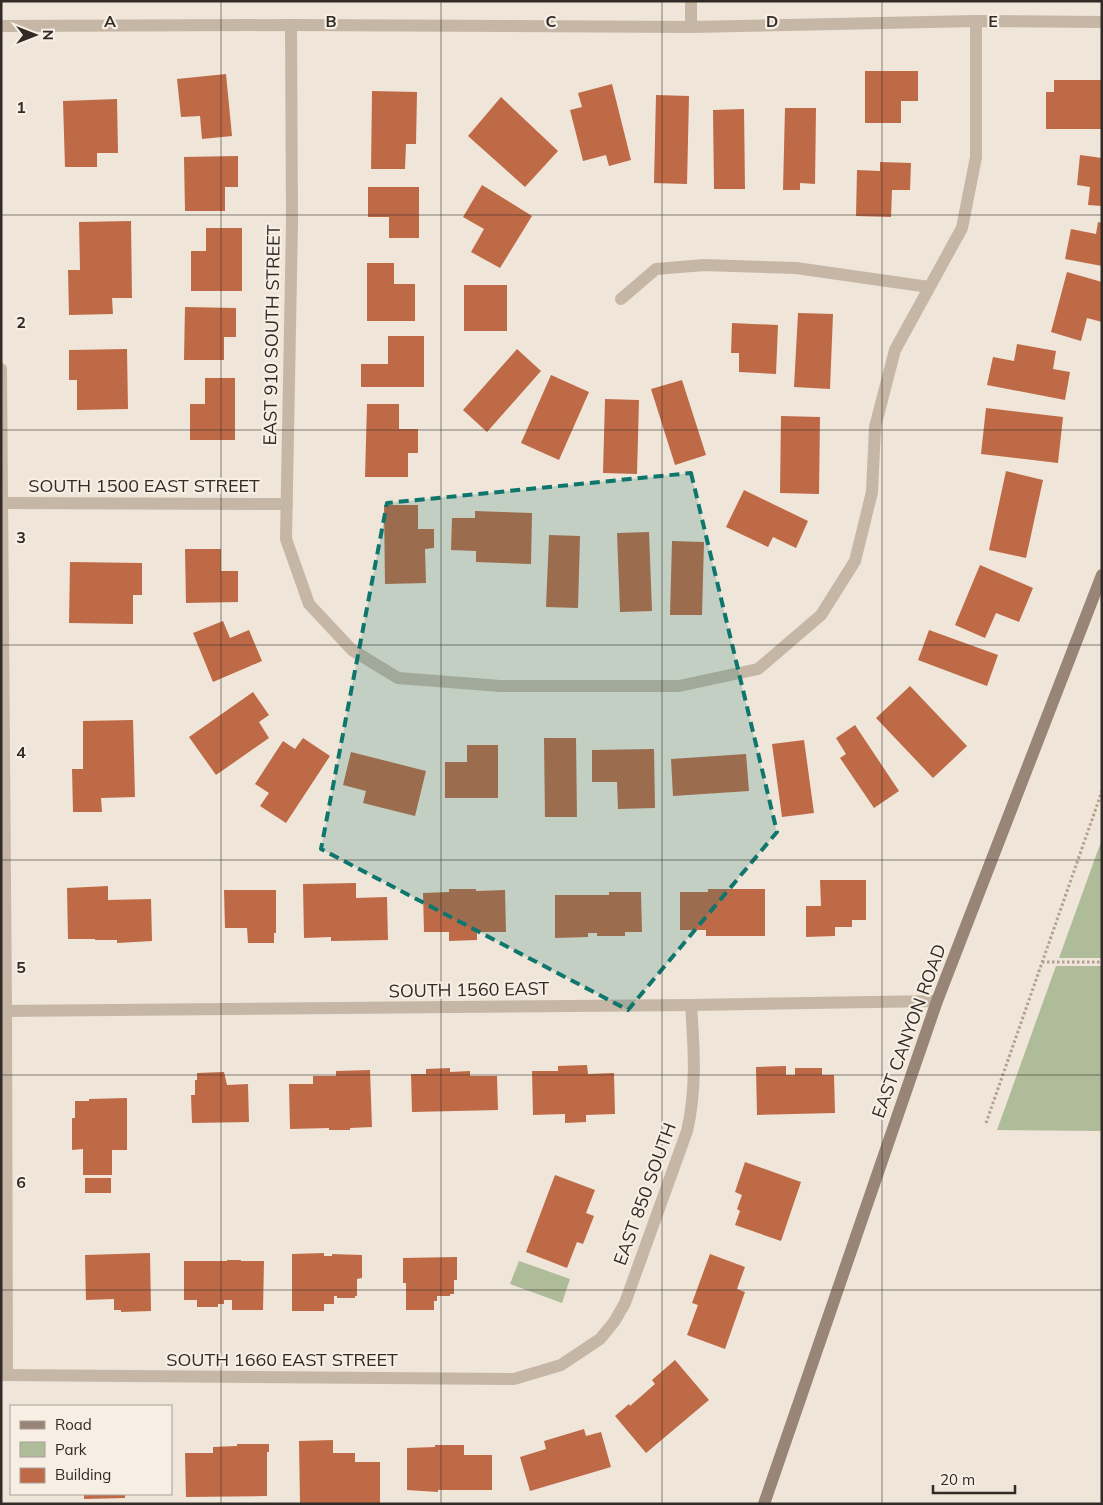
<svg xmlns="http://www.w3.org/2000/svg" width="1103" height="1505" font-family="Mulish,sans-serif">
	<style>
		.green { fill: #afbc99 }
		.building { fill: #be6a47 }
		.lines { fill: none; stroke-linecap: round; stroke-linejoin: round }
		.path { stroke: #b1a090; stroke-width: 3; stroke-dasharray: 2.5 2.5; stroke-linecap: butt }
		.minor { stroke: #c6b6a5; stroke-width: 12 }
		.tertiary { stroke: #c6b6a5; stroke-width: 12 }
		.secondary { stroke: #998577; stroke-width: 12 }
		.marked { fill: #0f766e; fill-opacity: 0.2; stroke: #0f766e; stroke-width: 4; stroke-dasharray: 10 6; stroke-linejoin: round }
		.grid { fill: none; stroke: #322a26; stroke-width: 1; stroke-opacity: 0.55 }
		.labels { text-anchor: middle; stroke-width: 4.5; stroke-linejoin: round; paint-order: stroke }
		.street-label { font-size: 18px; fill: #322a26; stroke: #f7efe4 }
		.grid-label { font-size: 16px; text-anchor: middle; font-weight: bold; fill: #322a26; stroke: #f7efe4; stroke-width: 4.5; stroke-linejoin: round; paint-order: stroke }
	</style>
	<rect width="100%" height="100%" fill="#efe5d8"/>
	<g class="green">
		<polygon points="1102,839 1102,958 1059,958"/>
		<polygon points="1056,966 1102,966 1102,1131 997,1130"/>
		<polygon points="519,1261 570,1279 562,1303 510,1284"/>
	</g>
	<g class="building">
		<polygon points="865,71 918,71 918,101 901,101 901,123 865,123"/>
		<polygon points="226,74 232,136 202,139 200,116 181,117 177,79"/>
		<polygon points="1054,80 1102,80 1102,129 1046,129 1046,92 1054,92"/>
		<polygon points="612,84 631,160 609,166 606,155 583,161 570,110 582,107 578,93"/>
		<polygon points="372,91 417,92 416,144 406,144 405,169 371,169"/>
		<polygon points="656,95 689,96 687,184 654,183"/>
		<polygon points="501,97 558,151 525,187 468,136"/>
		<polygon points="117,99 118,153 97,153 97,167 65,167 63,101"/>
		<polygon points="785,108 816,108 815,184 800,183 800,190 783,190"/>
		<polygon points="744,109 745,189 714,189 713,110"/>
		<polygon points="1080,155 1102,158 1102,206 1088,205 1090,187 1077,185"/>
		<polygon points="238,156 238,187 225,187 225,211 185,211 184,157"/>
		<polygon points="880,162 911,163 910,190 892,190 891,217 856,216 857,170 880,171"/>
		<polygon points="482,185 532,216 500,268 471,252 484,229 463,217"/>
		<polygon points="368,187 419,187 419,238 389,238 389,217 368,217"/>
		<polygon points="131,221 132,298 112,298 113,314 69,315 68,270 80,270 79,222"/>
		<polygon points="1098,222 1102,223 1102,266 1065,259 1071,229 1096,234"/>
		<polygon points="206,228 242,228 242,291 191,291 191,251 206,251"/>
		<polygon points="367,263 394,263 394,284 415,284 415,321 367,321"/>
		<polygon points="1067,272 1102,282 1102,322 1087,318 1081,341 1051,332"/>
		<rect x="464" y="285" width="43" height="46"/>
		<polygon points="185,307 236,308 236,337 224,337 224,360 184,360"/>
		<polygon points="798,313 833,314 830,389 794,387"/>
		<polygon points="732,323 778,325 776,374 739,372 739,353 731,353"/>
		<polygon points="388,336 424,336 424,387 361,387 361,364 388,364"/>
		<polygon points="1017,344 1056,351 1053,369 1070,372 1065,400 987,385 993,357 1014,361"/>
		<polygon points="127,349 128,409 77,410 77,380 69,380 69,350"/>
		<polygon points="517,349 541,371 487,432 463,410"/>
		<polygon points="551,375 589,392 559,460 521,443"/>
		<polygon points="205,378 235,378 235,440 190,440 190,404 205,404"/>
		<polygon points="682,380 706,455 675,465 651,389"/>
		<polygon points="605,399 639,400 637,474 603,473"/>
		<polygon points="367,404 399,404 399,429 418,429 418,453 408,453 408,477 365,477"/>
		<polygon points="986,408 1063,417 1058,463 981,454"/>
		<polygon points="781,416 820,417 819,494 780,493"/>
		<polygon points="1006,471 1043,480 1026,558 989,550"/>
		<polygon points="744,490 808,521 796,548 773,537 768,547 726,527"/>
		<polygon points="384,505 418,505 418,529 434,529 434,548 425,549 426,583 385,584"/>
		<polygon points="475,511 532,513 531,564 476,562 476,551 451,550 452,518 475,518"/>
		<polygon points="649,532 652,611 620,612 617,533"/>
		<polygon points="549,535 580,536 578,608 546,607"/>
		<polygon points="672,541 704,542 702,615 670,615"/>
		<polygon points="185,549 221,549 221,571 238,571 238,602 186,603"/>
		<polygon points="70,562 142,563 142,595 133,595 133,624 69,623"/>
		<polygon points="980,565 1033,588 1019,622 996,613 985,638 955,625"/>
		<polygon points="223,621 230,638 249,630 262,661 213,682 193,633"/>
		<polygon points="929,630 998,655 987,686 918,660"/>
		<polygon points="910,686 967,746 933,778 876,718"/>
		<polygon points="253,692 269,715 259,722 269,738 216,775 189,737"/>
		<polygon points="133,720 135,797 101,798 102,812 73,812 72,769 83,769 83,721"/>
		<polygon points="855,725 899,791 874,808 840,758 846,754 836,738"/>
		<polygon points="303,738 330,756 286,823 260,806 269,793 255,784 283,741 295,749"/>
		<polygon points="544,738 576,738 577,817 545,817"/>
		<polygon points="804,740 814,813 782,817 772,744"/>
		<polygon points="467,745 498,745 498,798 445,798 445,762 467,762"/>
		<polygon points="654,749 655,808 618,809 617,782 592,782 592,750"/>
		<polygon points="351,752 426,771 415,816 363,803 366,791 343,785"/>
		<polygon points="746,754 749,791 673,796 671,759"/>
		<polygon points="820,880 866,880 866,920 852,920 852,927 835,927 835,936 806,937 806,906 821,906"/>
		<polygon points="356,883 356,898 387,897 388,940 331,941 331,937 304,938 303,884"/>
		<polygon points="108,886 108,900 151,899 152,941 117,943 117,940 95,940 95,939 68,939 67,888"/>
		<polygon points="449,889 476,889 476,891 505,890 506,932 477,932 477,940 449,941 449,932 424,932 423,893 449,892"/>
		<polygon points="708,889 765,889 765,936 706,936 706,930 680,930 680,892 708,892"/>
		<polygon points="224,890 276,890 276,933 274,933 274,943 248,943 247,928 225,928"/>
		<polygon points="609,892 641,892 642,932 625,932 625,936 597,936 597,933 588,933 588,937 555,938 555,895 609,895"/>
		<polygon points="587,1065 588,1074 614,1073 615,1114 586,1115 586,1122 565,1123 565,1114 533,1115 532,1071 558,1071 558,1066"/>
		<polygon points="786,1066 786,1075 795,1075 795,1068 822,1068 822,1075 834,1075 835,1113 757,1115 756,1067"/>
		<polygon points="450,1068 450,1072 470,1071 470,1076 497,1076 498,1110 412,1112 411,1074 426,1074 426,1069"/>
		<polygon points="370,1070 372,1127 350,1128 350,1130 329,1130 329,1128 290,1129 289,1084 313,1084 313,1076 336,1076 336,1071"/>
		<polygon points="224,1072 227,1085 248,1084 249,1122 192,1123 191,1095 195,1095 195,1080 197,1080 197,1073"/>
		<polygon points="127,1098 127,1150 112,1150 112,1175 83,1175 83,1149 72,1150 72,1118 75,1118 75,1101 89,1101 89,1099"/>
		<polygon points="745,1162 801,1182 781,1241 735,1225 740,1211 737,1209 742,1195 735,1192"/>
		<polygon points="555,1175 595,1190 586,1213 594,1216 583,1244 577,1242 567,1268 526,1252"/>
		<rect x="85" y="1178" width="26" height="15"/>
		<polygon points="150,1253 151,1311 121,1312 121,1310 114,1310 114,1299 86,1300 85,1255"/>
		<polygon points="324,1253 324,1256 332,1256 332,1254 362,1255 362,1278 357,1279 357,1296 355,1296 355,1298 337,1298 337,1296 334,1296 334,1304 324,1304 324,1311 292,1311 292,1254"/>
		<polygon points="710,1254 745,1267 737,1289 745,1292 725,1349 687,1335 698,1305 692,1303"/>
		<polygon points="457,1257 457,1280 454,1280 454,1294 450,1294 450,1296 437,1296 437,1301 434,1301 434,1310 406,1310 406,1283 403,1283 403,1258"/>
		<polygon points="227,1260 241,1260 241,1261 264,1261 263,1310 232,1310 232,1300 224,1300 224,1304 218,1304 218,1307 197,1307 197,1300 184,1300 184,1261 227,1261"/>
		<polygon points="675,1360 709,1400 646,1453 615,1416 629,1404 630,1406 655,1384 652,1380"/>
		<polygon points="584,1429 586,1436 601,1432 611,1467 530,1491 520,1457 546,1449 544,1441"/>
		<polygon points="333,1440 333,1453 355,1453 355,1462 380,1462 380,1503 300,1503 299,1441"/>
		<polygon points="237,1444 269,1444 269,1452 267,1452 267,1496 186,1497 185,1453 213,1453 213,1447 237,1446"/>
		<polygon points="435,1445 464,1445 464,1455 492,1455 492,1490 438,1490 438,1492 407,1490 407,1448 435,1447"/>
		<polygon points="84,1494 125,1494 125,1498 84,1499"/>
	</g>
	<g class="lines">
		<g class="path">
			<polyline points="1042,962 1102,962"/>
			<polyline points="986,1123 1102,791"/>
		</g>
		<g class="minor">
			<polyline points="691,1 691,27"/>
			<polyline points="291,25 292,223 286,539 309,604 352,650 398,678 500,686 679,686 758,669 821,615 855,561 872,492 875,427 895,350 962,228 976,157 976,21"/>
			<polyline points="621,299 656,269 704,265 796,268 929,287"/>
			<polyline points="1,369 6,1011 7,1375"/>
			<polyline points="2,503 287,504"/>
			<polyline points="1,1011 691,1005 937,1001"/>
			<path d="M1,1375L514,1379L561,1365L600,1339L614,1322L625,1303L687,1131C697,1089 694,1048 691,1005"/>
		</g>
		<polyline class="tertiary" points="1,26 291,25 691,27 976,21 1102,22"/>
		<polyline class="secondary" points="764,1504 937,1001 1102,575"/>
	</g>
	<path class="marked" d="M691,473L777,832L628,1010L321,849L387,503Z"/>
	<path class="grid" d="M221,1V1504M441,1V1504M662,1V1504M882,1V1504M1,215H1102M1,430H1102M1,645H1102M1,860H1102M1,1075H1102M1,1290H1102"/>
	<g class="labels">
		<g class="street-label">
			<text transform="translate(272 335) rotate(-89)" y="6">EAST 910 SOUTH STREET</text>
			<text x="144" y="492">SOUTH 1500 EAST STREET</text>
			<text transform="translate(469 990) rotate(-1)" y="6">SOUTH 1560 EAST</text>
			<text transform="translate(909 1031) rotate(-70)" y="6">EAST CANYON ROAD</text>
			<text transform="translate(645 1194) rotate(-70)" y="6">EAST 850 SOUTH</text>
			<text x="282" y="1366">SOUTH 1660 EAST STREET</text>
		</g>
	</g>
	<g class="grid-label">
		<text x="110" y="27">A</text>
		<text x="331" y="27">B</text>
		<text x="551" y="27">C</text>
		<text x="772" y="27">D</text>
		<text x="993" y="27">E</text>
		<text x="21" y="113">1</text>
		<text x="21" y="328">2</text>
		<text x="21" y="543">3</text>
		<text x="21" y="758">4</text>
		<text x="21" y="973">5</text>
		<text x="21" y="1188">6</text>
	</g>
	<rect width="1103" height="1505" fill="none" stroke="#322a26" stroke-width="5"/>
	<rect x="10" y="1405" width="162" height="90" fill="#f7efe4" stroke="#a8a098"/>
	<rect x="20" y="1421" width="25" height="8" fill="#998577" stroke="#a8a098"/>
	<text x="55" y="1430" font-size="15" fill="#322a26">Road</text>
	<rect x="20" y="1442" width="25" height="15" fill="#afbc99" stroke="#a8a098"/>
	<text x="55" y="1455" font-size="15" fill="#322a26">Park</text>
	<rect x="20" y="1468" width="25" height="15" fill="#be6a47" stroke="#a8a098"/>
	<text x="55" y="1480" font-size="15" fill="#322a26">Building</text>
	<g transform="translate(35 35) rotate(90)" stroke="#f7efe4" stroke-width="4" paint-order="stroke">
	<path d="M0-4L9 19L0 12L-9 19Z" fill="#322a26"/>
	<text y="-8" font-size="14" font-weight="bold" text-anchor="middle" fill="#322a26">N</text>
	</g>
	<path d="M933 1485v8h82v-8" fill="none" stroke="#322a26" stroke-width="2.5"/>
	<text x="940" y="1485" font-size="15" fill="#322a26" stroke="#f7efe4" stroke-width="4" paint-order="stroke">20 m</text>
</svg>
